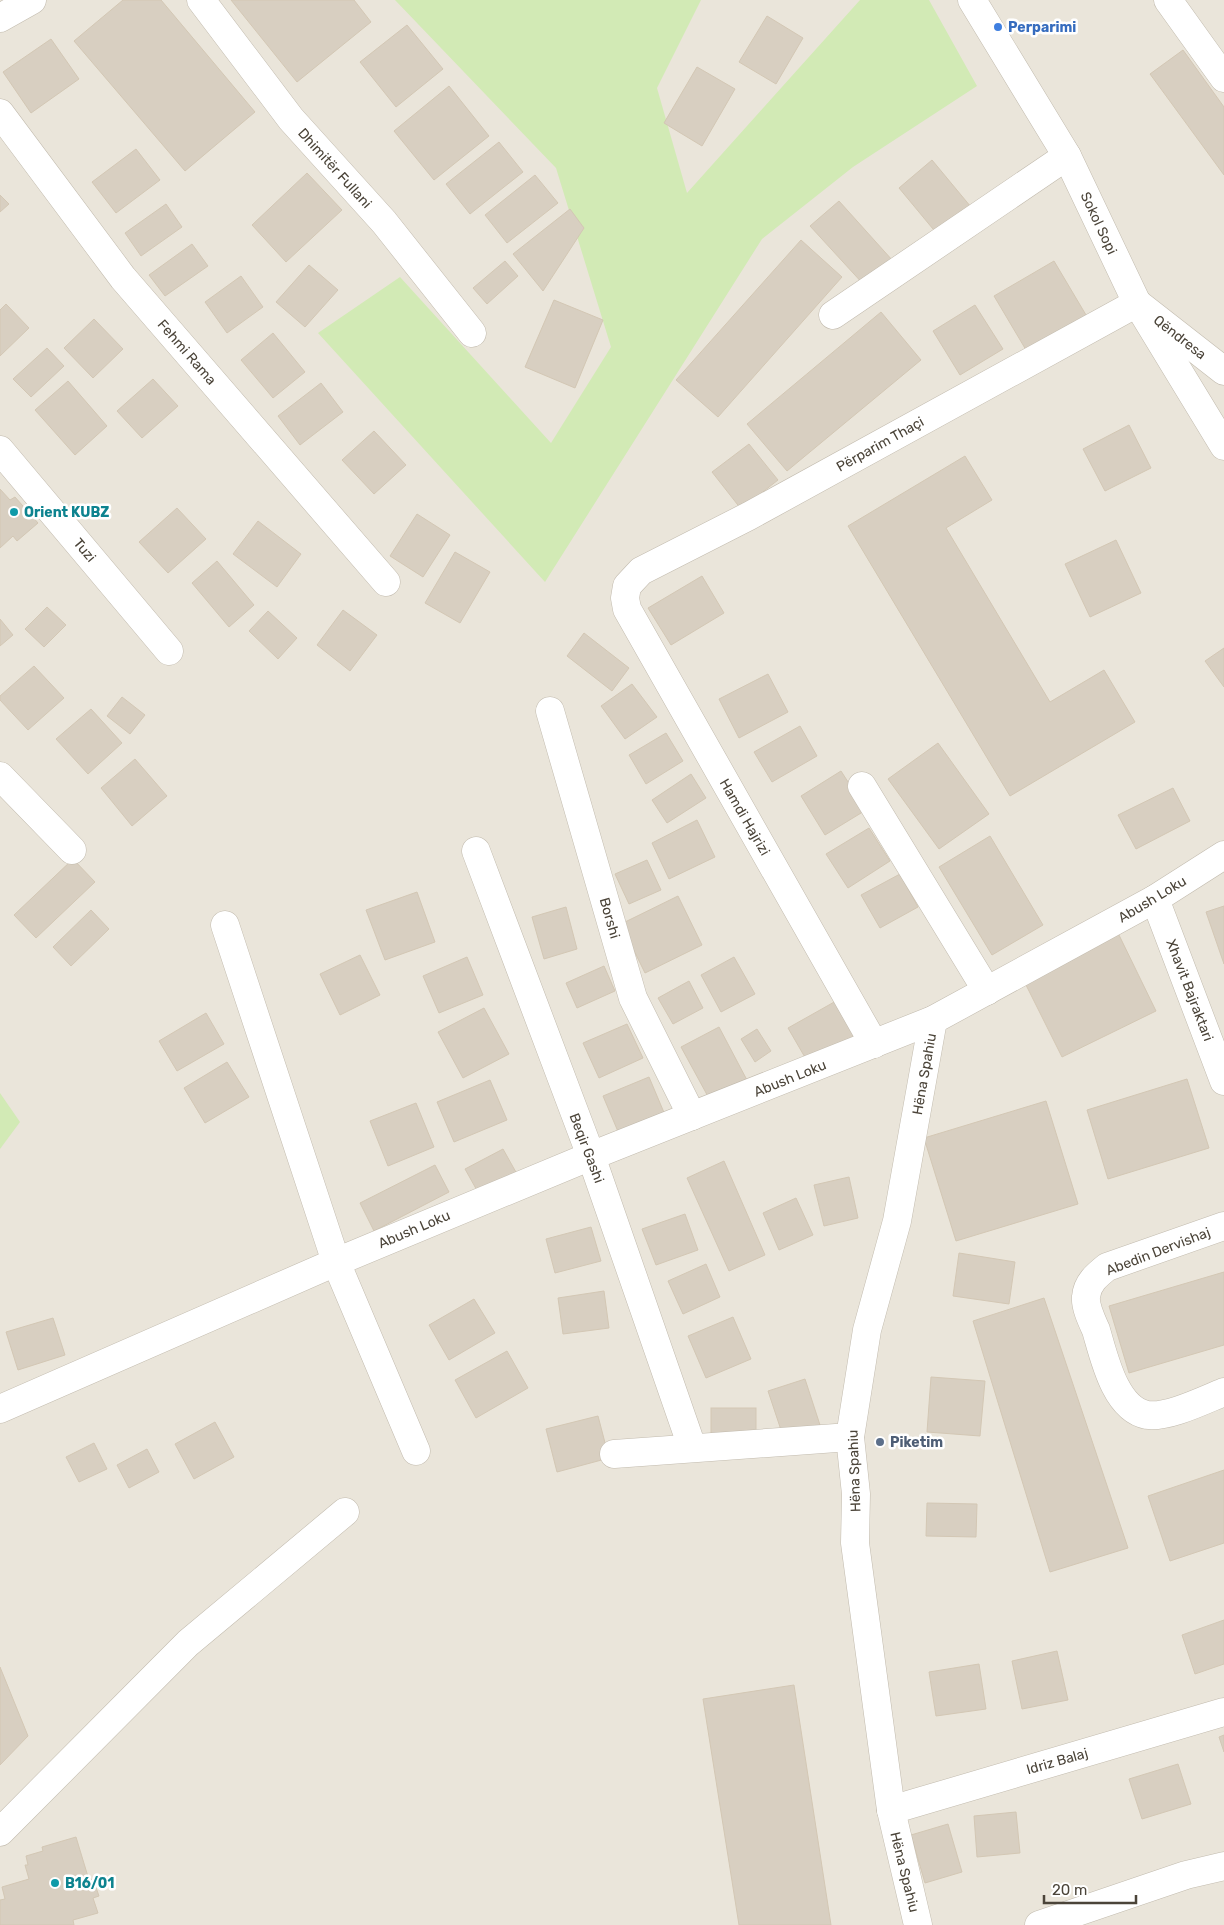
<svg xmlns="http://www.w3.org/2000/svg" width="1224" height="1925" font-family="Rubik,sans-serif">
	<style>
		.residential { fill: #eae5da }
		.green { fill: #d2eab5 }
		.building { fill: #d8cfc1; stroke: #d3c7b4 }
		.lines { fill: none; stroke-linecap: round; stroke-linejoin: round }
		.minor-casing { stroke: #c2bbae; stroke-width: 29 }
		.minor { stroke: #fff; stroke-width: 28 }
		.shop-dot { fill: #3f7fe0; stroke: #fff; stroke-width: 2 }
		.culture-dot { fill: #0f9aa8; stroke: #fff; stroke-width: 2 }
		.service-dot { fill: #5c6f8a; stroke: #fff; stroke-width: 2 }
		.labels { text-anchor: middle; stroke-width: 5; stroke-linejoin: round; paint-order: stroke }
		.shop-label { font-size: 14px; font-weight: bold; fill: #366cbe; stroke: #fff; text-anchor: start }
		.street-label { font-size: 14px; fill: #4b4439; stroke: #fff }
		.culture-label { font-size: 14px; font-weight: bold; fill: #0d838f; stroke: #fff; text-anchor: start }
		.service-label { font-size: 14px; font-weight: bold; fill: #4e5e75; stroke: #fff; text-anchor: start }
	</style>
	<rect width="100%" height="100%" fill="#f6f3ec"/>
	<rect class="residential" x="0" y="0" width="1224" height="1925"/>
	<g class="green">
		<polygon points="395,0 701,0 657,88 687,193 860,0 929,0 977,86 853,167 762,239 545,582 318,333 400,277 551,443 611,347 556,168"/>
		<polygon points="0,1093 20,1122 0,1149"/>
	</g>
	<g class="building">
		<polygon points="123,0 161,0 255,112 185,171 74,41"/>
		<polygon points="231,0 354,0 371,22 297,82"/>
		<polygon points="767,16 803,38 776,84 739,62"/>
		<polygon points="407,25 443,69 396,107 360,62"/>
		<polygon points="51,39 79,79 31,113 3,72"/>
		<polygon points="1183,50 1224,107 1224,175 1150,74"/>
		<polygon points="697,67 735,89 702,146 664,123"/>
		<polygon points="449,86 489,136 434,180 394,131"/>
		<polygon points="499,142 523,172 470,214 446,184"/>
		<polygon points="136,149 160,180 116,213 92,182"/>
		<polygon points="932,160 971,207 938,235 899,188"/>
		<polygon points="307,173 342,210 286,262 252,225"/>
		<polygon points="535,175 558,203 507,243 485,215"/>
		<polygon points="0,195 9,204 0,212"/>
		<polygon points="839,201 893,261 865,286 810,226"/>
		<polygon points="166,204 182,227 141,256 125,233"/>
		<polygon points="570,209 584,228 543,291 513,254"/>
		<polygon points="801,240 842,277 718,417 676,380"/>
		<polygon points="192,244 208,266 165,296 149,275"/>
		<polygon points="505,261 518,276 487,304 473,288"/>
		<polygon points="1054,261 1089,320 1029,355 994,296"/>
		<polygon points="309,265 338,290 305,327 276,302"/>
		<polygon points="241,276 263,307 227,333 205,302"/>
		<polygon points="554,300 603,320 575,388 525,367"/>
		<polygon points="6,304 29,328 0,356 0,310"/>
		<polygon points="975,305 1003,349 960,375 933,331"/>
		<polygon points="881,312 921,360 787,471 747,424"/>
		<polygon points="94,319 123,349 93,378 64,348"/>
		<polygon points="273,333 305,372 273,398 241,360"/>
		<polygon points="47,348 64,366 31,397 13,379"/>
		<polygon points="153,379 178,406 142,438 117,411"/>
		<polygon points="68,381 107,426 75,455 35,410"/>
		<polygon points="321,383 343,412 300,445 278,416"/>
		<polygon points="1129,425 1151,468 1105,491 1083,449"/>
		<polygon points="374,431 406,465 374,494 342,460"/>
		<polygon points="749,444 778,480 741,509 712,472"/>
		<polygon points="965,456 992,500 946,528 1050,702 1104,670 1135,722 1010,796 848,526"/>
		<polygon points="0,489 10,500 15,497 38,523 17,541 13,536 0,548"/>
		<polygon points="177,508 206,539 168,573 139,542"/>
		<polygon points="417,514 450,535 423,577 390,556"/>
		<polygon points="258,521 301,554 277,587 233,554"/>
		<polygon points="1116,540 1141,593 1090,617 1065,564"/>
		<polygon points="455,552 490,572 460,623 425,603"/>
		<polygon points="217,561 254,605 229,627 192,583"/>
		<polygon points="702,576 724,613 671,645 648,608"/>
		<polygon points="47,607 66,625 44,647 25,629"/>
		<polygon points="343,610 377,635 350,671 317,645"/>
		<polygon points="268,611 297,638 278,659 249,631"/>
		<polygon points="0,619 13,635 0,646"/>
		<polygon points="584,633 629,668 612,691 567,656"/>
		<polygon points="1224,648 1224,687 1205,661"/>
		<polygon points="34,666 64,698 28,730 0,700 0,696"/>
		<polygon points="768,674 788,712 739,738 719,699"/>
		<polygon points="632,684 657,717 625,739 601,706"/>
		<polygon points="122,697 145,715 130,734 107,716"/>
		<polygon points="91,709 122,743 88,774 56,739"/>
		<polygon points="800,726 817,756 772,782 754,752"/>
		<polygon points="666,733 683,761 646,784 629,755"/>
		<polygon points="938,743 989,814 939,849 888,779"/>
		<polygon points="135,759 167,796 132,826 101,788"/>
		<polygon points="841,771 866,810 825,835 801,796"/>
		<polygon points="691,774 706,798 667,823 652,800"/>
		<polygon points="1173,788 1190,821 1136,849 1118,815"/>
		<polygon points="697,820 715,857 669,879 652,843"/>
		<polygon points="869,828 890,861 848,888 826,854"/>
		<polygon points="990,836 1043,925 992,955 939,867"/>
		<polygon points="73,859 95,882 36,938 14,915"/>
		<polygon points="647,860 661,890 629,904 615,874"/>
		<polygon points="900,874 918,907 880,928 861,895"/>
		<polygon points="417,892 435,942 385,960 366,910"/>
		<polygon points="678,896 702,945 645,973 621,924"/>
		<polygon points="1224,906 1224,964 1206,912"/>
		<polygon points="566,907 577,949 544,959 532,917"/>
		<polygon points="91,910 109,929 71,966 53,947"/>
		<polygon points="1118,933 1156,1011 1062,1057 1023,979"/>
		<polygon points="360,955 380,995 340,1015 320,974"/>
		<polygon points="467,957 483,995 439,1013 423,976"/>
		<polygon points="734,957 755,994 721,1012 701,975"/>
		<polygon points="604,966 615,991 577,1008 566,983"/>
		<polygon points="689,981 703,1008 673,1024 658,998"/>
		<polygon points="836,1001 857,1039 810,1066 788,1028"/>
		<polygon points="484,1008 509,1054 463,1078 438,1032"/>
		<polygon points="206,1013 224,1044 177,1071 159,1041"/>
		<polygon points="627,1024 643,1058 599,1078 583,1043"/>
		<polygon points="719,1027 748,1082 711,1102 681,1047"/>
		<polygon points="757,1029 771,1051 755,1062 741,1039"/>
		<polygon points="227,1062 249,1097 205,1123 184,1088"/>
		<polygon points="649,1077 668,1122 622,1141 603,1096"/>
		<polygon points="1187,1079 1209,1148 1108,1179 1087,1110"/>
		<polygon points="490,1080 507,1120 454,1142 437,1102"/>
		<polygon points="1046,1101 1078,1204 956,1241 924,1138"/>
		<polygon points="416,1103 434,1147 388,1166 370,1121"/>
		<polygon points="503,1149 517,1174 479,1194 465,1169"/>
		<polygon points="724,1161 765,1255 729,1271 687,1178"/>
		<polygon points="435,1165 449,1192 374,1231 360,1203"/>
		<polygon points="849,1177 858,1218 824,1226 814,1185"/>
		<polygon points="796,1198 813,1235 779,1250 763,1213"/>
		<polygon points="685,1214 698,1250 656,1265 642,1229"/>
		<polygon points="591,1227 601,1261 555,1273 546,1239"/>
		<polygon points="959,1253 1015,1262 1009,1304 953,1296"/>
		<polygon points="706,1264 720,1297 683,1314 668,1281"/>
		<polygon points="1224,1272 1224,1345 1129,1373 1109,1306"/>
		<polygon points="604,1291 609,1328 563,1334 558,1298"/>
		<polygon points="1044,1298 1128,1548 1050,1572 973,1321"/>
		<polygon points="474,1299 495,1333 449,1360 429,1325"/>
		<polygon points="733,1317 751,1359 706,1378 688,1336"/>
		<polygon points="53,1318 65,1355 18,1370 6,1332"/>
		<polygon points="507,1351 528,1388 476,1418 455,1380"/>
		<polygon points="931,1377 985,1381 980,1436 927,1432"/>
		<polygon points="805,1379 820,1425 783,1436 768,1391"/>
		<rect x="711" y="1408" width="45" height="34"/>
		<polygon points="598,1416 609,1458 557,1472 546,1429"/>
		<polygon points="215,1422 234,1457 194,1479 175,1444"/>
		<polygon points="94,1443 107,1469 79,1482 66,1457"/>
		<polygon points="147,1449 159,1472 129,1488 117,1465"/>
		<polygon points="1224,1470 1224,1543 1170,1561 1148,1496"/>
		<polygon points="927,1503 977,1504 976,1537 926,1536"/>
		<polygon points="1224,1620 1224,1664 1195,1674 1182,1635"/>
		<polygon points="1057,1651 1068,1700 1022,1709 1012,1661"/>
		<polygon points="979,1664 986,1709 936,1716 929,1672"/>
		<polygon points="0,1667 28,1736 0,1765"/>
		<polygon points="794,1685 831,1925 739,1925 703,1699"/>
		<polygon points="1224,1735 1224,1752 1219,1737"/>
		<polygon points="1178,1764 1191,1804 1142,1819 1129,1779"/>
		<polygon points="1016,1812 1020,1853 977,1857 974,1816"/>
		<polygon points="948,1824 962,1872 925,1883 911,1835"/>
		<polygon points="76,1837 89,1880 93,1879 99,1896 93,1898 98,1913 73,1920 74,1925 0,1925 0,1900 5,1899 2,1887 29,1879 25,1865 28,1865 26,1856 43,1851 42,1847"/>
	</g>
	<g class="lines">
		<defs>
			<g id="minor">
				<polyline points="201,0 291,119 384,222 472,333"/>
				<polyline points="972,0 1067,156 1137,303 1224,446"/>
				<polyline points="1168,0 1224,78"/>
				<polyline points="0,18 32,0"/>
				<polyline points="0,113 123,278 386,582"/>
				<polyline points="833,315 1067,156"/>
				<polyline points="0,450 169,651"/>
				<polyline points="550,711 633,998 692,1116"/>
				<polyline points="0,776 72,850"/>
				<polyline points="862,786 987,991"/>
				<polyline points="476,851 591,1156 692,1447"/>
				<polyline points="1155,899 1224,1081"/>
				<polyline points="225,925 336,1262 416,1451"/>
				<polyline points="874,1044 627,609 625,598 627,586 641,571 749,516 1137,303 1224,371"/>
				<path d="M1224,1226L1107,1267C1097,1275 1087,1283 1086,1297C1085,1307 1092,1321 1096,1330C1104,1357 1115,1409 1147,1415C1168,1418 1204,1400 1224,1392"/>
				<polyline points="0,1409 336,1262 591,1156 933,1020 1155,899 1224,855"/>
				<polyline points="614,1454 850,1437"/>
				<polyline points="891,1810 1224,1712"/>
				<polyline points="0,1832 188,1643 345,1512"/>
				<polyline points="918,1925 891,1810 855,1543 856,1494 850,1437 867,1330 897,1221 933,1020"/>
				<polyline points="1039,1925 1186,1875 1224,1866"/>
			</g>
		</defs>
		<use href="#minor" class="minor-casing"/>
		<use href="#minor" class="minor"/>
	</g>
	<circle class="shop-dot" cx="998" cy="27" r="5"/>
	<g class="culture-dot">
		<circle cx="14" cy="512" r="5"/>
		<circle cx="55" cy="1883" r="5"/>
	</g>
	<circle class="service-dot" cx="880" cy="1442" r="5"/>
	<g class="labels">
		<g class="shop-label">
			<text x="1008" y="32">Perparimi</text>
		</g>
		<g class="street-label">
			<text transform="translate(335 168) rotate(48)" y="5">Dhimitër Fullani</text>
			<text transform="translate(1099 223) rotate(65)" y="5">Sokol Sopi</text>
			<text transform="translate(1180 337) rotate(38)" y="5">Qëndresa</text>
			<text transform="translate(187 352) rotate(49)" y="5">Fehmi Rama</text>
			<text transform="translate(880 444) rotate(-29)" y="5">Përparim Thaçi</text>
			<text transform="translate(85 550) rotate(50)" y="5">Tuzi</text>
			<text transform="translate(745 817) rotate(60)" y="5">Hamdi Hajrizi</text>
			<text transform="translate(1152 899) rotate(-31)" y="5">Abush Loku</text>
			<text transform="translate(610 918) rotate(74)" y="5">Borshi</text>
			<text transform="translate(1190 990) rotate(69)" y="5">Xhavit Bajraktari</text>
			<text transform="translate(924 1074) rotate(-80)" y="5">Hëna Spahiu</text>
			<text transform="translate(790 1078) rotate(-22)" y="5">Abush Loku</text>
			<text transform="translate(587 1148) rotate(69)" y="5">Beqir Gashi</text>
			<text transform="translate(414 1229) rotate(-23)" y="5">Abush Loku</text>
			<text transform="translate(1158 1251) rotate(-21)" y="5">Abedin Dervishaj</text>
			<text transform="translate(854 1471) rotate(-92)" y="5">Hëna Spahiu</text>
			<text transform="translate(1057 1761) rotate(-16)" y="5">Idriz Balaj</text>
			<text transform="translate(905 1872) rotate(76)" y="5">Hëna Spahiu</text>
		</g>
		<g class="culture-label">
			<text x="24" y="517">Orient KUBZ</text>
			<text x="65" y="1888">B16/01</text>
		</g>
		<g class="service-label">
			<text x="890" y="1447">Piketim</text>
		</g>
	</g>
	<path d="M1044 1895v8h92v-8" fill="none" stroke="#4b4439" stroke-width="2.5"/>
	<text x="1052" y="1895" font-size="15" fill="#4b4439" stroke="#ffffff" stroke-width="4" paint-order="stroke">20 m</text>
</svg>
